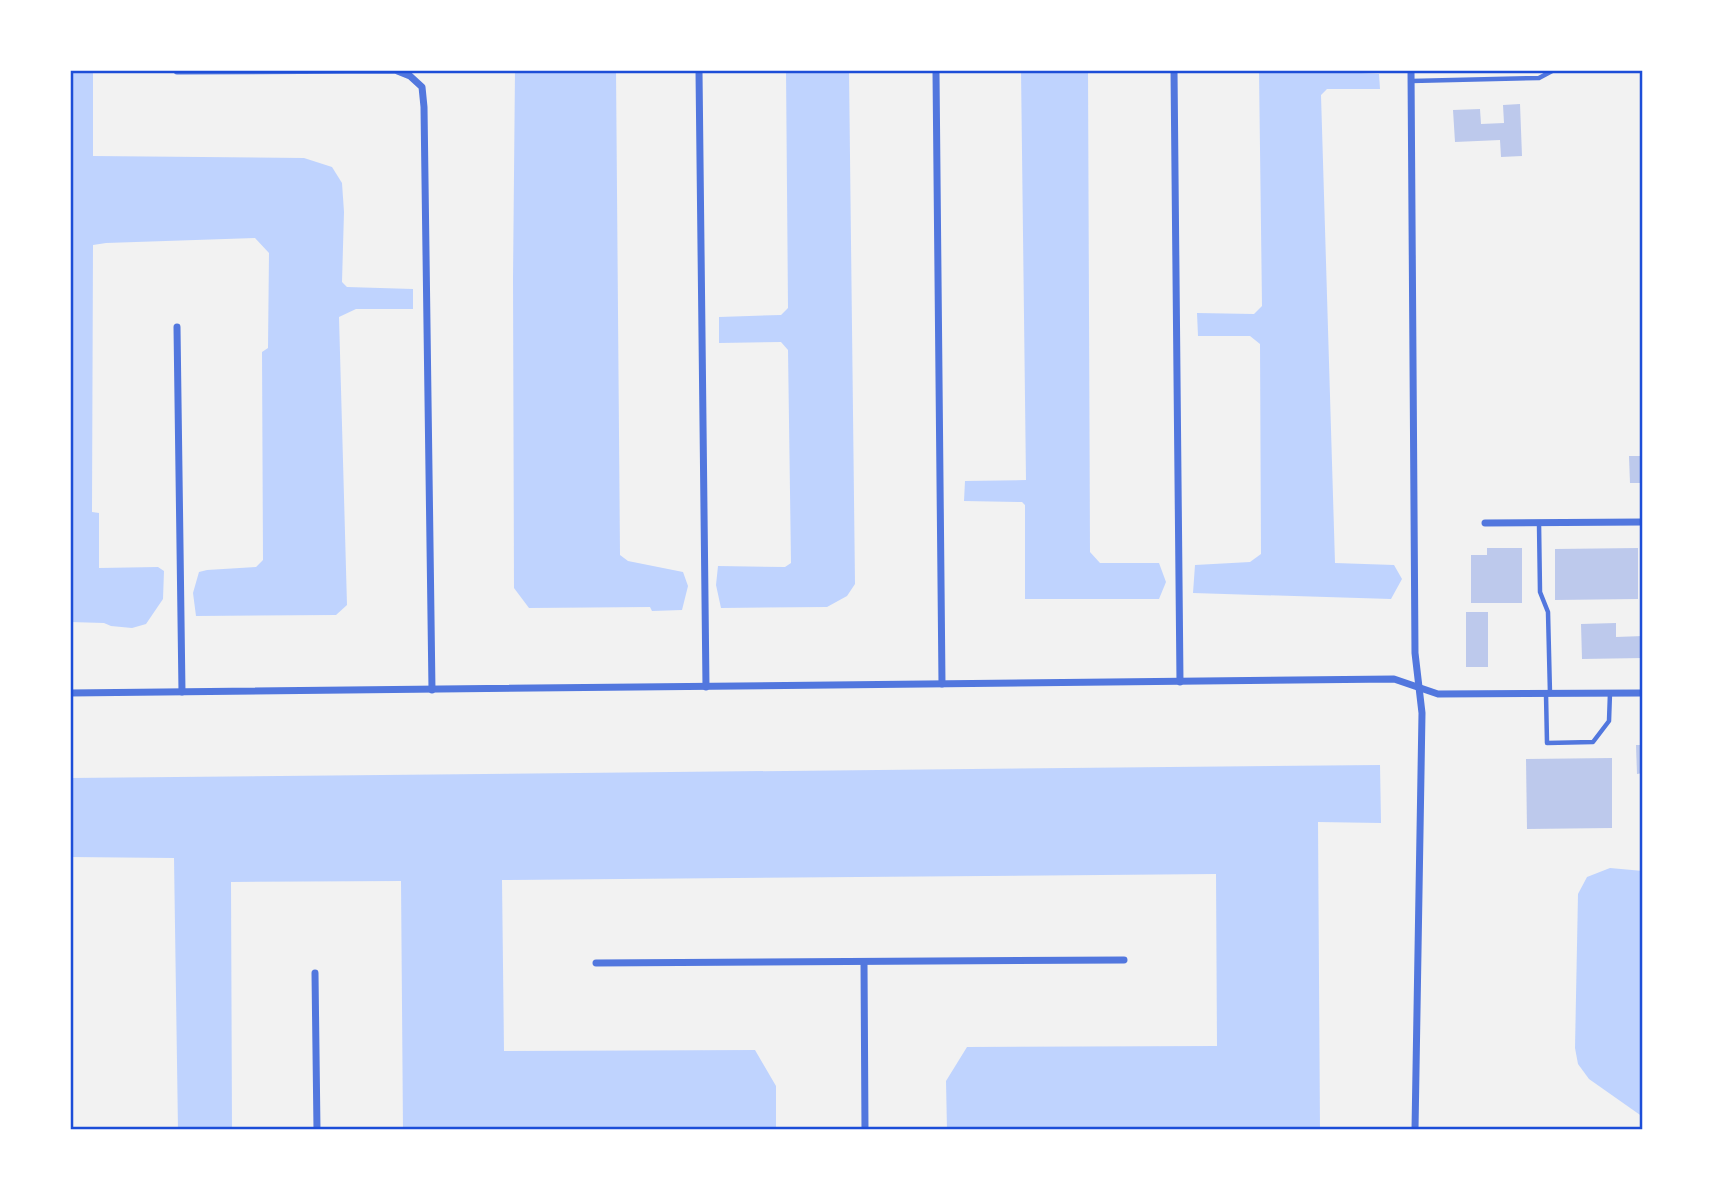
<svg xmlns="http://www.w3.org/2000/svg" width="1713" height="1200" font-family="Georgia,serif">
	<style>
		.water { fill: #bfd3fe }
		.building { fill: #bdc9ec }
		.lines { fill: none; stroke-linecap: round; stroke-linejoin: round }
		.service { stroke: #5277de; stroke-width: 4.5 }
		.minor { stroke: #5277de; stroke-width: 7 }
		.neatline { fill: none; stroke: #1d4ed8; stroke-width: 2.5 }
	</style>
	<rect width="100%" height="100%" fill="#f2f2f2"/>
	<g class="water">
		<polygon points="70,70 93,70 93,156 304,158 332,167 342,183 344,212 342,282 347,287 413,289 413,309 356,309 339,317 347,605 336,615 196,616 193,593 199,572 207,570 256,567 263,560 262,352 268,348 269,253 255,238 106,243 93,245 92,512 99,513 99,568 158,567 164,571 163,599 146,624 132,628 111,626 104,623 70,622"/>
		<polygon points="515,70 616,70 620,555 628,561 683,572 688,586 682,610 652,611 650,607 529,608 514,588 513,279"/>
		<polygon points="786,70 849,70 855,584 847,596 827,607 721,608 716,585 718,566 785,567 791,563 788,350 781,342 719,343 719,317 781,315 788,308"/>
		<polygon points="1021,70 1088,70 1090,552 1100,563 1159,563 1166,582 1159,599 1025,599 1025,505 1022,502 964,501 965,481 1026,480"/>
		<polygon points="1259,70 1325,70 1326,71 1379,74 1380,89 1327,89 1321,95 1335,563 1394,565 1402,579 1391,599 1193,593 1195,565 1250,562 1261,554 1260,344 1250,336 1198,336 1197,313 1254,314 1262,306"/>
		<polygon points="1380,765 1381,823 1318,822 1320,1130 947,1130 946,1081 967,1047 1217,1046 1216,874 502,880 504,1051 755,1050 776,1086 776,1130 403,1130 401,881 231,882 232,1130 178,1130 174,858 70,857 70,778"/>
		<polygon points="1610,868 1643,871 1643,1117 1589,1079 1578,1064 1575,1048 1578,894 1587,877"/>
	</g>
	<g class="building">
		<polygon points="1520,104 1522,156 1501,157 1500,140 1455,142 1453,110 1480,109 1481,124 1504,123 1503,105"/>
		<polygon points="1629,456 1643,456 1643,483 1630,483"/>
		<polygon points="1487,548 1522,548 1522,603 1471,603 1471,555 1487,555"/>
		<polygon points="1638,548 1638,599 1555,600 1555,549"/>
		<rect x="1466" y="612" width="22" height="55"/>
		<polygon points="1616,623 1616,637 1643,636 1643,658 1582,659 1581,624"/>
		<polygon points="1636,745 1643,745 1643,773 1637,774"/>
		<polygon points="1612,758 1612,828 1527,829 1526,759"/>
	</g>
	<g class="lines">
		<g class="service">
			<polyline points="1411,81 1539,78 1554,70"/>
			<polyline points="1539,523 1540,592 1548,612 1550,694"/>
			<polyline points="1546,694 1547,743 1593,742 1609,721 1610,693"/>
		</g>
		<g class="minor">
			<polyline points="1174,70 1180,682"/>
			<polyline points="1411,70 1415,653 1422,713 1415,1130"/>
			<polyline points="177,71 395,70 410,76 422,87 424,107 432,690"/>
			<polyline points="699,71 706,687"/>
			<polyline points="936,72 942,684"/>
			<polyline points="177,327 182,692"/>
			<polyline points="1485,523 1643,522"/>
			<polyline points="70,693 1394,679 1438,694 1643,693"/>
			<polyline points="864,962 865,1130"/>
			<polyline points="596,963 1124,960"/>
			<polyline points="315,973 317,1130"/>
		</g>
	</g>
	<rect width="1713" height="1200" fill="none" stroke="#ffffff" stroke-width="144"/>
	<rect x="72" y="72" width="1569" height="1056" class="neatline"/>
</svg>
